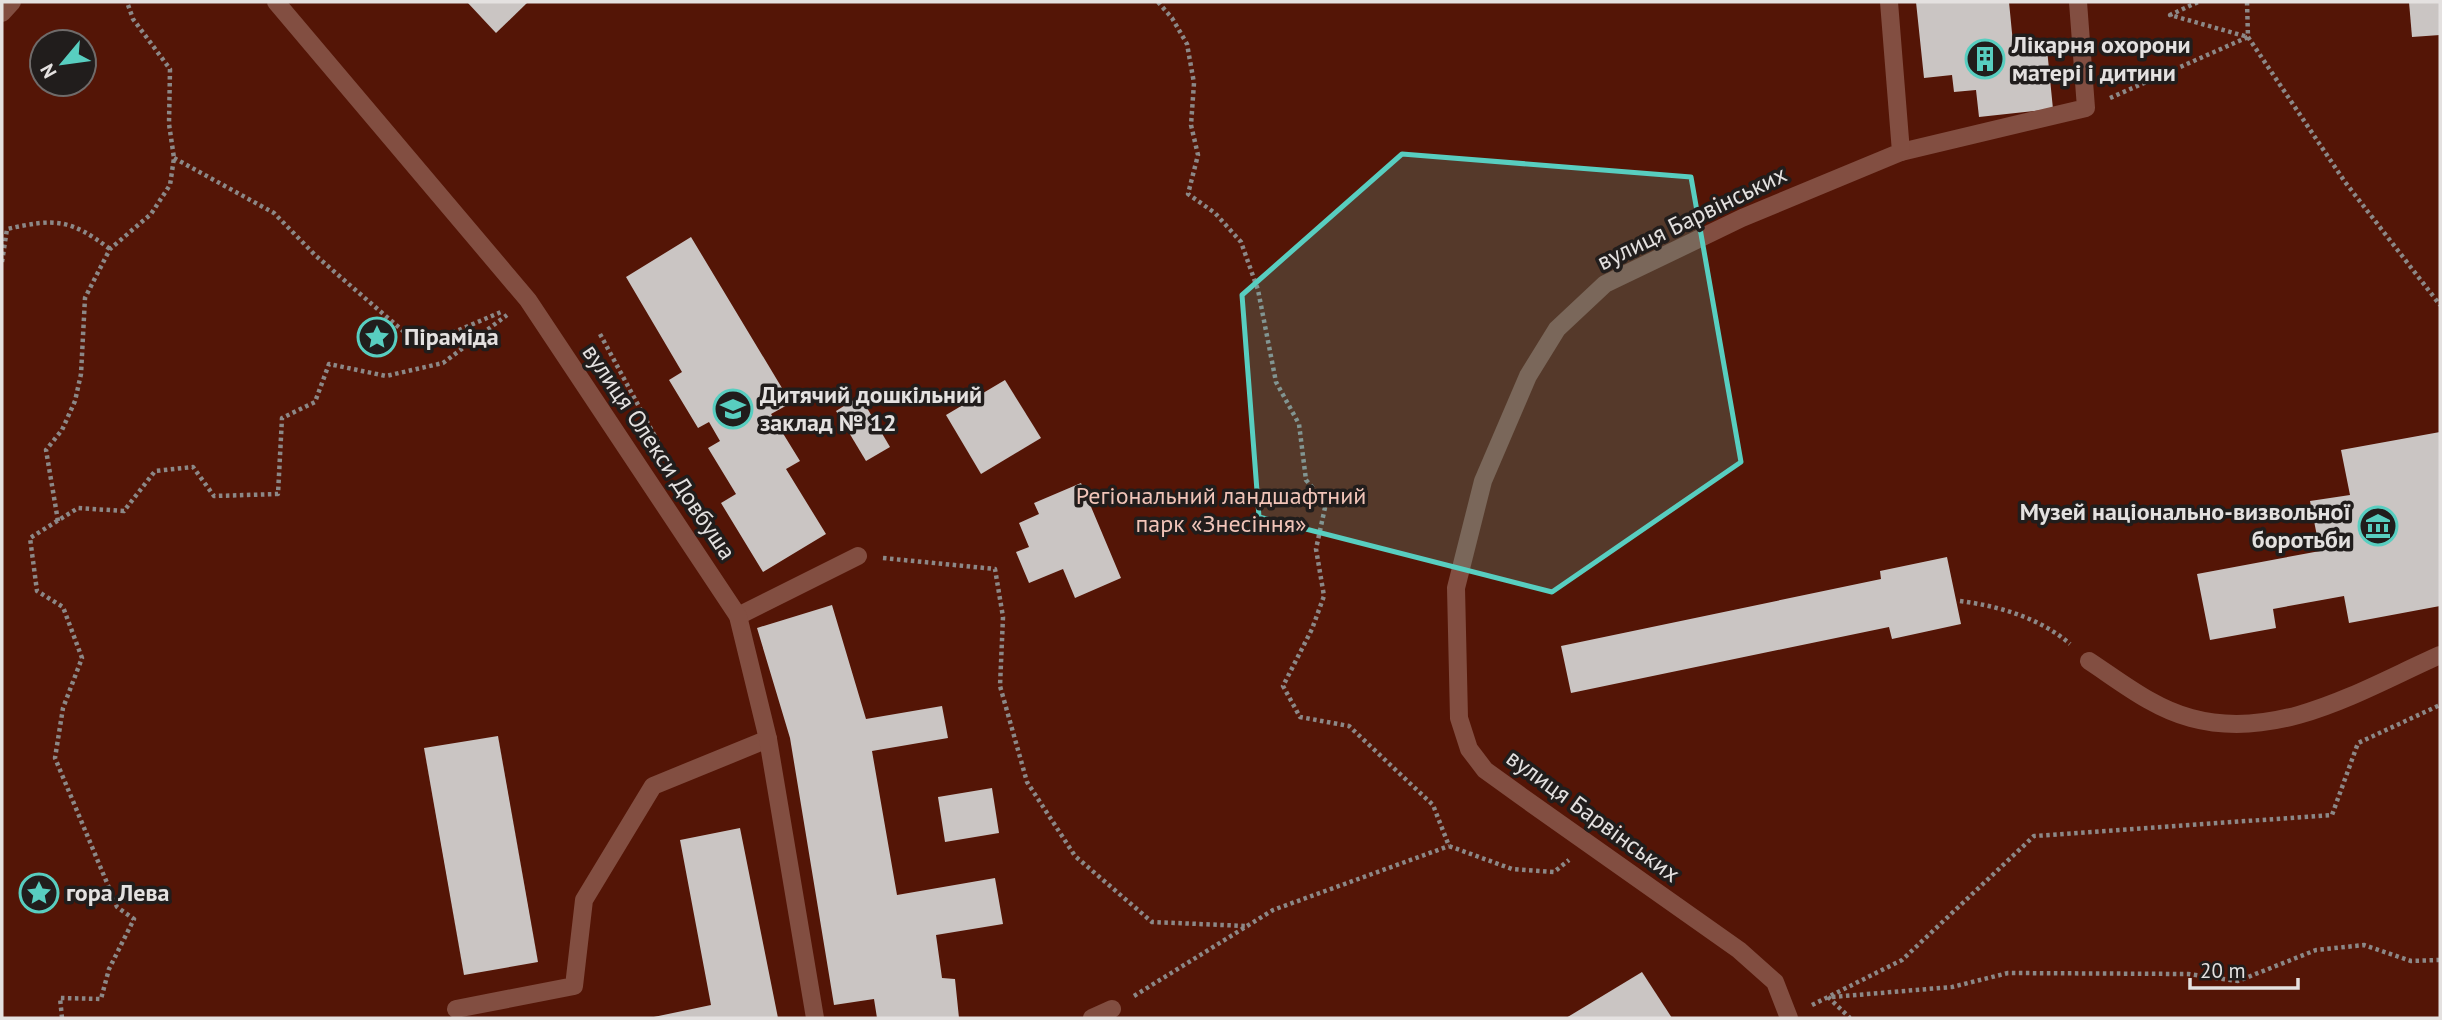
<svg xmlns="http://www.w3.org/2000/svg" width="2442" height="1020" font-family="'PT Sans',sans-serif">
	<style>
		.green { fill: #541506; fill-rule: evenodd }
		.building { fill: #cac5c3 }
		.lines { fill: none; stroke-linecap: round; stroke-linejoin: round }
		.path { stroke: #8c8887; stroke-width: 4.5; stroke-dasharray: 3.5 3.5; stroke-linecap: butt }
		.lane { stroke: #824e41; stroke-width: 18 }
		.street { stroke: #824e41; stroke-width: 18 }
		.marked { fill: #58cec0; fill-opacity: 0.2; stroke: #58cec0; stroke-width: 5; stroke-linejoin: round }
		.labels { text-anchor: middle; stroke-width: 7; stroke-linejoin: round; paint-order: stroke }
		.poi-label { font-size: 24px; font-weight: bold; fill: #e4e1e0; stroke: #211d1c; text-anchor: start }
		.street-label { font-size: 24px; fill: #e4e1e0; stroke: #211d1c }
		.park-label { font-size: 24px; fill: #f1c4b8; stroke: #211d1c }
	</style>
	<rect width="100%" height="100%" fill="#211d1c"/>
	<path class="green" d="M2,2H2440V1018H2ZM42,42H84V84H42Z"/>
	<g class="building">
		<polygon points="467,2 528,2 496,33"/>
		<polygon points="1916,2 2009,2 2013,43 2046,39 2053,109 1979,117 1976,90 1954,92 1952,75 1924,78"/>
		<polygon points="2409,2 2440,2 2440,35 2412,37"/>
		<polygon points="691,237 791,403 771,414 800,461 786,469 826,534 763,572 721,503 736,494 708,448 720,441 709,422 698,428 669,380 682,372 626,277"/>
		<polygon points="1005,380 1041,438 981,474 946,415"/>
		<polygon points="860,396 890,447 866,461 836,411"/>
		<polygon points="2440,432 2440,606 2349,623 2344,596 2273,609 2276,628 2210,640 2197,574 2320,551 2310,501 2350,495 2341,450"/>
		<polygon points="1081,483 1121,578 1075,598 1063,569 1029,583 1016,552 1029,547 1019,523 1039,514 1034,503"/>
		<polygon points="1947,557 1961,624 1892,639 1889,627 1571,693 1561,646 1881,579 1880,571"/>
		<polygon points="832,605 866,719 942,706 948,738 872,751 897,895 995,878 1003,924 936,935 942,978 955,979 959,1018 877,1018 874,999 834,1005 790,738 757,628"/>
		<polygon points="498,736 538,962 464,975 424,748"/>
		<polygon points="992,788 999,833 945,842 938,797"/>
		<polygon points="740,828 778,1018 649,1018 711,1005 680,840"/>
		<polygon points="1642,972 1672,1018 1566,1018"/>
	</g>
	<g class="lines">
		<g class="path">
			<polyline points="1158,2 1172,18 1187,44 1194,83 1191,125 1198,155 1188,194 1215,213 1241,242 1258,290 1276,382 1299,424 1306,480 1326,503 1316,549 1324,596 1312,629 1283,686 1300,717 1349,726 1433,805 1449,846 1512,869 1554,872 1569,860"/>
			<polyline points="2247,2 2248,37 2345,182 2440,305"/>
			<polyline points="2110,98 2248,37 2170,15 2198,2"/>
			<polyline points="174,158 274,213 315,255 410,337 431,342 501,312"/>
			<path d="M2,262L7,229C56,218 70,219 110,249"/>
			<polyline points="600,334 658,442"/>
			<polyline points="58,521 46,450 62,430 75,401 81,374 85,298 93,282 110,249 151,214 170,185 174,158 169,124 170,69 133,19 127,2"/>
			<polyline points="883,558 995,569 1003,617 1000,686 1027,782 1075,856 1152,922 1246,926"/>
			<path d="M1960,601C1999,606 2040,618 2070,644"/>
			<polyline points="1134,996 1273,910 1449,846"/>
			<polyline points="1828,997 1850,1018"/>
			<polyline points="1832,997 1952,987 2008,973 2188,974 2238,981 2316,950 2364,945 2411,961 2440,960"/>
			<polyline points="1812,1005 1902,960 2034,836 2332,815 2358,743 2440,705"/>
			<polyline points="62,1018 60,998 101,999 109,969 134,919 117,907 55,758 63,708 82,658 63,607 37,591 30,538 78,508 124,511 155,471 193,467 214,496 278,494 282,418 315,402 329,364 386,376 443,363 507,315"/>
		</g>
		<g class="lane">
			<polyline points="2,13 12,2"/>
			<polyline points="1901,152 2086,108 2078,2"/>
			<polyline points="738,616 858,556"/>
			<path d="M2089,661C2121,682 2153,708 2191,718C2279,742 2363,689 2440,655"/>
			<polyline points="456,1009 574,986 584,900 653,786 768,739"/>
			<polyline points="1092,1018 1112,1009"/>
		</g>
		<g class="street">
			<polyline points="276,2 528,300 738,616 768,739 815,1018"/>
			<polyline points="1789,1018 1775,982 1739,950 1521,796 1485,770 1469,749 1459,718 1456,588 1483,481 1528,376 1557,329 1605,284 1742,218 1901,152 1889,2"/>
		</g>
	</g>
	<path class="marked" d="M1402,154L1691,177L1741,462L1552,592L1259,517L1242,295Z"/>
	<defs>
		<symbol id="building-ring" viewBox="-11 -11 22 22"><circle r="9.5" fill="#211d1c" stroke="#58cec0" stroke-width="1.5"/><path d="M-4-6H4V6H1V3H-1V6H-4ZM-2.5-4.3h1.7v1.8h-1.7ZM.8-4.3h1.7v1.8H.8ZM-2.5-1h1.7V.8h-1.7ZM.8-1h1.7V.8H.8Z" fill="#58cec0"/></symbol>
		<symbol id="sight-ring" viewBox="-11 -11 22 22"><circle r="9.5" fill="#211d1c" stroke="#58cec0" stroke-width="1.5"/><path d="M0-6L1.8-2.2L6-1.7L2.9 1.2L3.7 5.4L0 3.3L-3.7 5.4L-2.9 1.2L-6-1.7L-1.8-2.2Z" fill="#58cec0"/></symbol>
		<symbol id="school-ring" viewBox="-11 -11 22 22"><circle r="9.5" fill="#211d1c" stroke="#58cec0" stroke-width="1.5"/><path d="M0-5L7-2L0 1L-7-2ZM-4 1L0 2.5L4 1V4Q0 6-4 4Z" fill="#58cec0"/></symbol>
		<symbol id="museum-ring" viewBox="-11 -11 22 22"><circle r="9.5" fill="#211d1c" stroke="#58cec0" stroke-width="1.5"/><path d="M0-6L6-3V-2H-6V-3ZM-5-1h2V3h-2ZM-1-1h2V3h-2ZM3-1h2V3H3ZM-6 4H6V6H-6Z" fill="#58cec0"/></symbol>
	</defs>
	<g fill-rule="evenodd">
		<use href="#building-ring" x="1963" y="37" width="44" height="44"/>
		<use href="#sight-ring" x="355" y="315" width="44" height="44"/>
		<use href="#school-ring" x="711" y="387" width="44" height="44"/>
		<use href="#museum-ring" x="2356" y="504" width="44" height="44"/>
		<use href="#sight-ring" x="17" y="871" width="44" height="44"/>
	</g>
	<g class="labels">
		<g class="poi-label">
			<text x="2012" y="53">Лікарня охорони<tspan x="2012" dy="28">матері і дитини</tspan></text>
			<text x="404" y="345">Піраміда</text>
			<text x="760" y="403">Дитячий дошкільний<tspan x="760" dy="28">заклад № 12</tspan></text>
			<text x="2351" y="520" text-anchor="end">Музей національно-визвольної<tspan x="2351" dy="28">боротьби</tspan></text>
			<text x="66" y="901">гора Лева</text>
		</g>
		<g class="street-label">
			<text transform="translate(1692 218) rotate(-26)" y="8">вулиця Барвінських</text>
			<text transform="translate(659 452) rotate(56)" y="8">вулиця Олекси Довбуша</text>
			<text transform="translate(1593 816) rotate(36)" y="8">вулиця Барвінських</text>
		</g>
		<g class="park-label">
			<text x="1221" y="504">Регіональний ландшафтний<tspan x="1221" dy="28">парк «Знесіння»</tspan></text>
		</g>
	</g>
	<rect width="2442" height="1020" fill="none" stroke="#e4e1e0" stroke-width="7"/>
	<g transform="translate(63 63) rotate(241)"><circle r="33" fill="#211d1c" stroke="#6f6b6a" stroke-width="2"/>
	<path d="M0-5L12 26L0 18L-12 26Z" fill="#58cec0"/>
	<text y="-10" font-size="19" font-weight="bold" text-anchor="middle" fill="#e4e1e0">N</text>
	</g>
	<path d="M2190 978v10h108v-10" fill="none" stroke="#e4e1e0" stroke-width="3.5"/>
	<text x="2200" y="978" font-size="21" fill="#e4e1e0" stroke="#211d1c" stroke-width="5" paint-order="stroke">20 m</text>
</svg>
